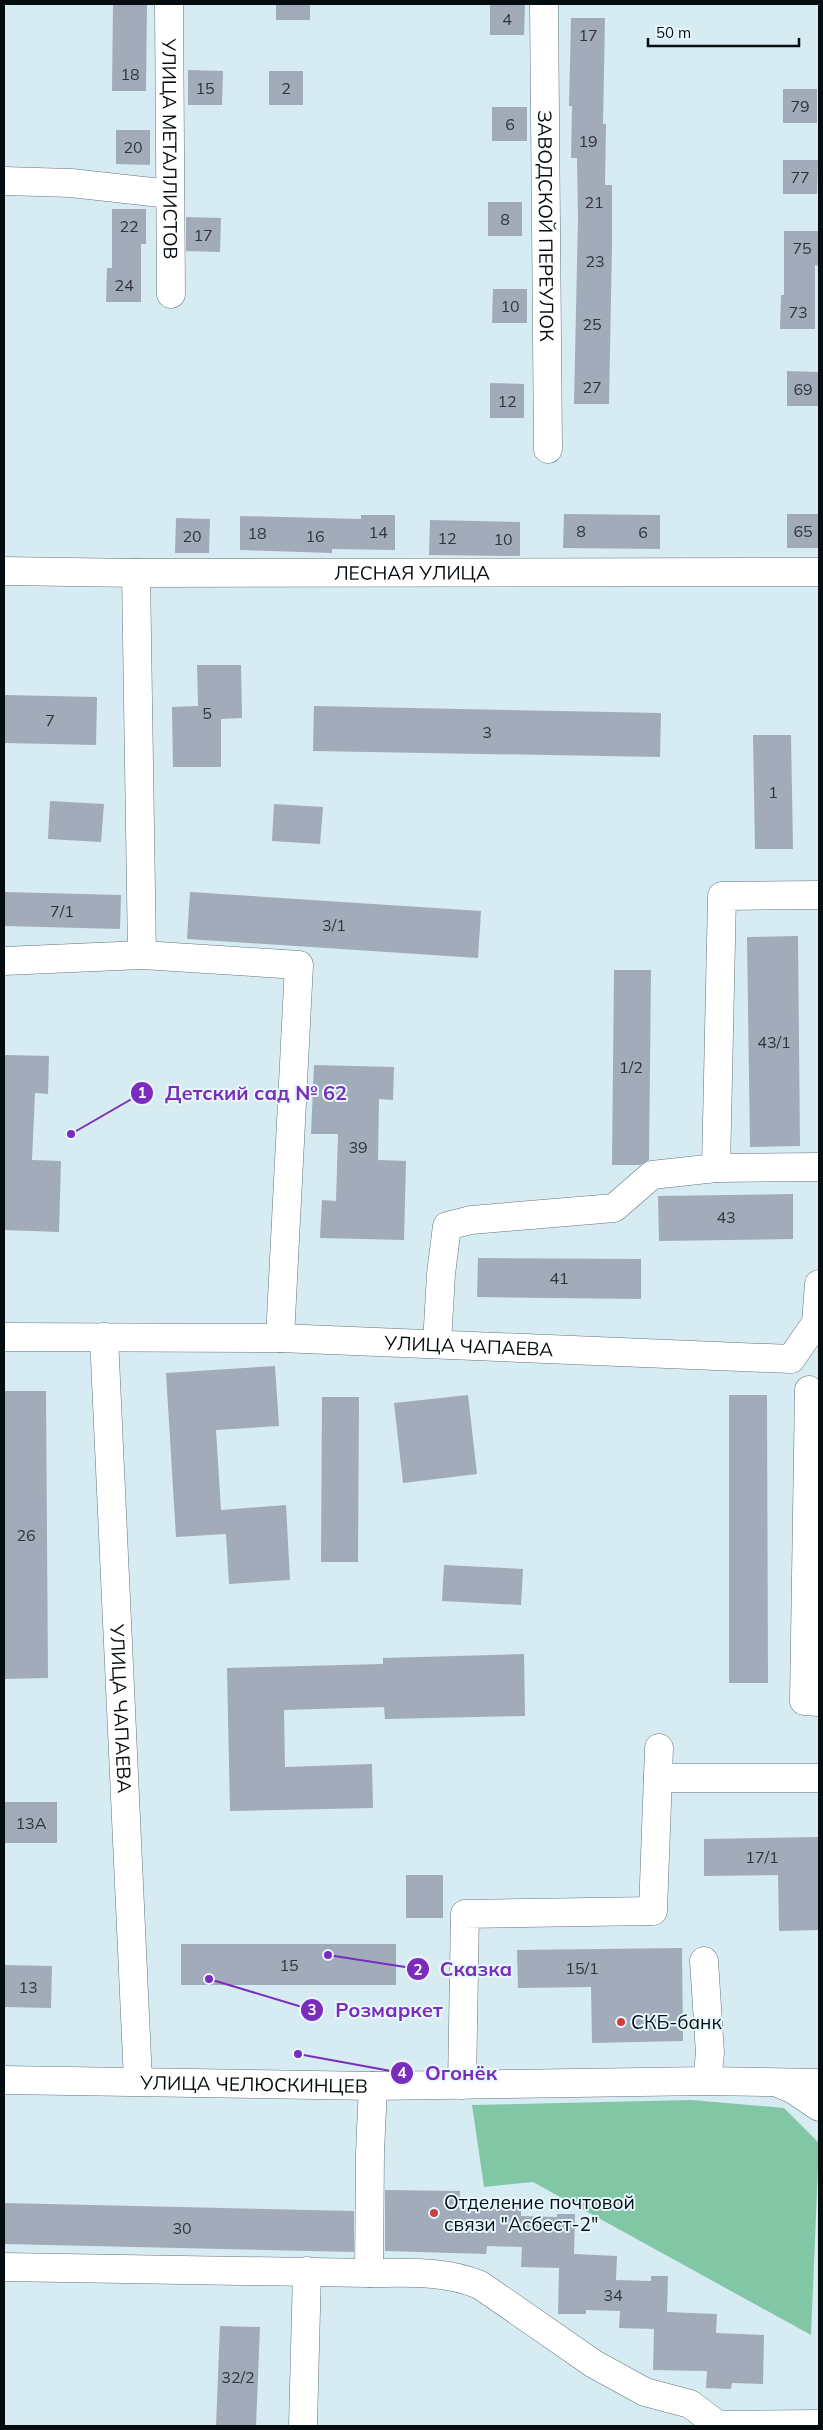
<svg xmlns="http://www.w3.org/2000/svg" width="823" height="2430" font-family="Mulish,sans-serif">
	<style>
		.green { fill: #81c7a6 }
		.building { fill: #a1abba }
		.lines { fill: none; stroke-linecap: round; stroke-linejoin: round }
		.minor-casing { stroke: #63757c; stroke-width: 29 }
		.minor { stroke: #fff; stroke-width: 28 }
		.poi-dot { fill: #ce3f42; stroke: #e7f7fe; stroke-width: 2 }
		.labels { text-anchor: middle; stroke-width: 4; stroke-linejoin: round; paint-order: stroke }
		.number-label { font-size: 16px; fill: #2d343a }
		.street-label { font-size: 19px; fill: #060d10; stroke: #e7f7fe }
		.poi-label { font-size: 19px; fill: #060d10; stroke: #e7f7fe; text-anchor: start }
		.leader { fill: none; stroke: #7b2cbf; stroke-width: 2 }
		.callout-dot { fill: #7b2cbf; stroke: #e7f7fe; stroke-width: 2 }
		.mark-label { font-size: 15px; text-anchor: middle; font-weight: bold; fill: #fff }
		.callout-label { font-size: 20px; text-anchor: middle; font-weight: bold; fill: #7b2cbf; stroke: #e7f7fe; stroke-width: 4; stroke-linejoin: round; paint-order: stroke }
	</style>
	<rect width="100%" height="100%" fill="#d7ebf3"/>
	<polygon class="green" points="691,2100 784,2108 819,2143 811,2335 533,2182 484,2187 472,2105"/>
	<g class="building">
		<polygon points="113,4 147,4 146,91 112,91"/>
		<rect x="276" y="4" width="34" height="16"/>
		<polygon points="490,4 525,4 524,35 490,35"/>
		<polygon points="571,18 605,18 603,124 606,124 605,185 612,185 612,244 609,404 574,404 578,218 577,158 571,158 572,106 569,106"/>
		<polygon points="188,70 223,71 222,105 188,105"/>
		<rect x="269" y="71" width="34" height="34"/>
		<rect x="783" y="89" width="34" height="34"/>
		<rect x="492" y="107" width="35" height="34"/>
		<polygon points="116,130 150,130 150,165 116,164"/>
		<polygon points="783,160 818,160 817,194 783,194"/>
		<rect x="488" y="202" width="34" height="34"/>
		<polygon points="112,209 146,209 146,244 141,244 141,302 106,302 107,268 112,268"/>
		<polygon points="186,217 221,218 220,252 186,251"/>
		<polygon points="784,231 819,231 819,266 815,265 815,329 780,329 781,295 784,295"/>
		<polygon points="493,289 527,289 527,323 492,323"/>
		<polygon points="787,371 819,372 819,406 787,406"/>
		<polygon points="490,383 524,384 524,418 490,418"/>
		<polygon points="564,514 660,515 660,549 563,548"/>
		<rect x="787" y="514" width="32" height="34"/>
		<polygon points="361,515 395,515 395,550 332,549 332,553 240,550 240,516 361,519"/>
		<polygon points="176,518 210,519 209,553 175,553"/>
		<polygon points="430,520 520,522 520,556 429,555"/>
		<polygon points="197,665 241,665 242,718 221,719 221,767 173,767 172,707 198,706"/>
		<polygon points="4,695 97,697 96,745 4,743"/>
		<polygon points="314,706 661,713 660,757 313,751"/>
		<polygon points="753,735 791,735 793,849 755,849"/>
		<polygon points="50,801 104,804 101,842 48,839"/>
		<polygon points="274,804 323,807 320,844 272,841"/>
		<polygon points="4,892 121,895 120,929 4,926"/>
		<polygon points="190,892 481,911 478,958 187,939"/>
		<polygon points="798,936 800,1146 750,1147 747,937"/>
		<polygon points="614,970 651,970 649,1160 640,1165 612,1165"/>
		<polygon points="4,1055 49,1056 48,1094 35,1093 32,1160 61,1161 59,1232 4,1230"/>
		<polygon points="314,1065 394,1067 393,1100 379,1099 378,1160 406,1161 404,1240 320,1238 322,1200 336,1201 338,1134 311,1134"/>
		<polygon points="793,1194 793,1239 659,1241 658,1196"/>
		<polygon points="478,1258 641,1259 641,1299 477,1297"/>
		<polygon points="275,1366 279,1426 216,1430 221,1510 286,1505 290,1580 229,1584 226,1534 176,1537 166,1373"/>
		<polygon points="4,1391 46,1391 48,1678 4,1679"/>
		<polygon points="468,1395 477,1474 403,1483 394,1403"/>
		<polygon points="729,1395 767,1395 768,1683 729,1683"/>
		<polygon points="322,1397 359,1397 358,1562 321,1562"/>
		<polygon points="444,1565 523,1569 521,1605 442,1601"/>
		<polygon points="524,1654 525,1716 385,1719 384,1707 284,1710 285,1767 372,1764 373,1808 230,1811 227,1668 383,1664 383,1658"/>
		<rect x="4" y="1802" width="53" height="41"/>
		<polygon points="819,1837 819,1930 779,1931 778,1875 704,1876 704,1839"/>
		<rect x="406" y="1875" width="37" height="43"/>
		<rect x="181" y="1944" width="215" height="41"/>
		<polygon points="682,1948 683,2041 592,2043 591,1987 518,1988 517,1950"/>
		<polygon points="4,1965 52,1966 51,2008 4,2007"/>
		<polygon points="385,2190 460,2191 459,2208 499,2209 501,2202 521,2203 521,2216 557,2217 557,2214 575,2214 574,2254 617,2256 616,2280 651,2281 651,2276 668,2276 667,2312 717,2314 716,2333 764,2335 763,2384 732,2383 731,2389 706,2388 707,2371 653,2370 654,2329 619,2328 620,2311 586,2310 586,2314 558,2314 559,2268 521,2267 522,2247 487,2246 486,2254 385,2251"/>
		<polygon points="4,2203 354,2211 354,2252 4,2244"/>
		<polygon points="220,2326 260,2327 256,2426 216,2426"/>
	</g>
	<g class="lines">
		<defs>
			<g id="minor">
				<path id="s1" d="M169,4L171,294"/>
				<path id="s2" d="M544,4L548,449"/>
				<polyline points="4,181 71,183 170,194"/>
				<path id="s3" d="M4,571L136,573L819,572"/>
				<polyline points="136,573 142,955"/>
				<polyline points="819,895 722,896 716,1168 819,1167"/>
				<polyline points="4,961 142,955 299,965 280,1338"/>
				<path id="s4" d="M4,1337L280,1338L791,1359L816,1323L819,1284"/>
				<path id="s5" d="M104,1337L138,2081"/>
				<polyline points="437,1344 441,1274 447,1226 471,1220 614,1208 652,1175 716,1168"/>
				<polyline points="809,1390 804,1701 819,1702"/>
				<polyline points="658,1778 819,1778"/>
				<polyline points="704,1961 710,2053 707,2081"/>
				<path id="s6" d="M4,2080L373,2086L707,2081L819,2083"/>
				<polyline points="780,2084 794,2090 819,2107"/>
				<polyline points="462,2085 465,1914 653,1911 659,1748"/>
				<path d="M373,2086L370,2153L369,2273C407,2273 444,2270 480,2285L594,2364L645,2392L690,2404L718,2425L819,2424"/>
				<polyline points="4,2267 369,2273"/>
				<polyline points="303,2426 307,2271"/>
			</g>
		</defs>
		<use href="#minor" class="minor-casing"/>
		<use href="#minor" class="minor"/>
	</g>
	<g class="poi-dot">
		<circle cx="621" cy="2022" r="5"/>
		<circle cx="434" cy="2213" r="5"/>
	</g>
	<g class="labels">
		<g class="number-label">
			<text x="507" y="25">4</text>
			<text x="588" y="41">17</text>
			<text x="130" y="80">18</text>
			<text x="205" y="94">15</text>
			<text x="286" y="94">2</text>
			<text x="800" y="112">79</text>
			<text x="510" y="130">6</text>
			<text x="588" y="147">19</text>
			<text x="133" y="153">20</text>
			<text x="800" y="183">77</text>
			<text x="594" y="208">21</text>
			<text x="505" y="225">8</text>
			<text x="129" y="232">22</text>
			<text x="203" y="241">17</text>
			<text x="802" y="254">75</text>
			<text x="595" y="267">23</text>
			<text x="124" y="291">24</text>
			<text x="510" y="312">10</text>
			<text x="798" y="318">73</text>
			<text x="592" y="330">25</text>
			<text x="592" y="393">27</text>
			<text x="803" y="395">69</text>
			<text x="507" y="407">12</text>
			<text x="581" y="537">8</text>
			<text x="803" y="537">65</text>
			<text x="378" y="538">14</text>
			<text x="643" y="538">6</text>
			<text x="257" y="539">18</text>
			<text x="192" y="542">20</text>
			<text x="315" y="542">16</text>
			<text x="447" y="544">12</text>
			<text x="503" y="545">10</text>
			<text x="207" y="719">5</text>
			<text x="50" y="726">7</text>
			<text x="487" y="738">3</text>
			<text x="773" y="798">1</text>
			<text x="62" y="917">7/1</text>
			<text x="334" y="931">3/1</text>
			<text x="774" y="1048">43/1</text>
			<text x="631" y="1073">1/2</text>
			<text x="358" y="1153">39</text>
			<text x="726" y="1223">43</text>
			<text x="559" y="1284">41</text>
			<text x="26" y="1541">26</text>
			<text x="31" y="1829">13А</text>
			<text x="762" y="1863">17/1</text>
			<text x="289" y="1971">15</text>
			<text x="582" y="1974">15/1</text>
			<text x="28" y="1993">13</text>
			<text x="182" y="2234">30</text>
			<text x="613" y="2301">34</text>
			<text x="238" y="2383">32/2</text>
		</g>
		<g class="street-label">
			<text dy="7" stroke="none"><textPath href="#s1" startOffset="145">УЛИЦА МЕТАЛЛИСТОВ</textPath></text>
			<text dy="7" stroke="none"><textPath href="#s2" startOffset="222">ЗАВОДСКОЙ ПЕРЕУЛОК</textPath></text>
			<text dy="7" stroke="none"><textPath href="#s3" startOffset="408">ЛЕСНАЯ УЛИЦА</textPath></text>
			<text dy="7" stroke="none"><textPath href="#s4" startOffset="465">УЛИЦА ЧАПАЕВА</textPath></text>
			<text dy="7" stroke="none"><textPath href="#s5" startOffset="372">УЛИЦА ЧАПАЕВА</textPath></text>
			<text dy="7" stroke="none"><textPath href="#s6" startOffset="250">УЛИЦА ЧЕЛЮСКИНЦЕВ</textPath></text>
		</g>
		<g class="poi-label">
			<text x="631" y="2029">СКБ-банк</text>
			<text x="444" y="2209">Отделение почтовой<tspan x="444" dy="22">связи "Асбест-2"</tspan></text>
		</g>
	</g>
	<path class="leader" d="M71 1134L142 1093M328 1955L418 1969M209 1979L312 2010M298 2054L402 2073"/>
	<g class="callout-dot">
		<circle cx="71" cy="1134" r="5"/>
		<circle cx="328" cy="1955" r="5"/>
		<circle cx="209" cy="1979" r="5"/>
		<circle cx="298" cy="2054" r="5"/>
		<circle cx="142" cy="1093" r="12"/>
		<circle cx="418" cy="1969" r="12"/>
		<circle cx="312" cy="2010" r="12"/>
		<circle cx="402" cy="2073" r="12"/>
	</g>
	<g class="mark-label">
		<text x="142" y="1098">1</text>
		<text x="418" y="1975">2</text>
		<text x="312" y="2015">3</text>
		<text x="402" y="2078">4</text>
	</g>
	<g class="callout-label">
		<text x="256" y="1100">Детский сад № 62</text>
		<text x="476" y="1976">Сказка</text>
		<text x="389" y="2017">Розмаркет</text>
		<text x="461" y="2080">Огонёк</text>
	</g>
	<rect width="823" height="2430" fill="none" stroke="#060d10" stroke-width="10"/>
	<path d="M648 38v8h151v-8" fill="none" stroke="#060d10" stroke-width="2.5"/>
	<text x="656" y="38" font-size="15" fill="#060d10" stroke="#e7f7fe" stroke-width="4" paint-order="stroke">50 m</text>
</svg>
